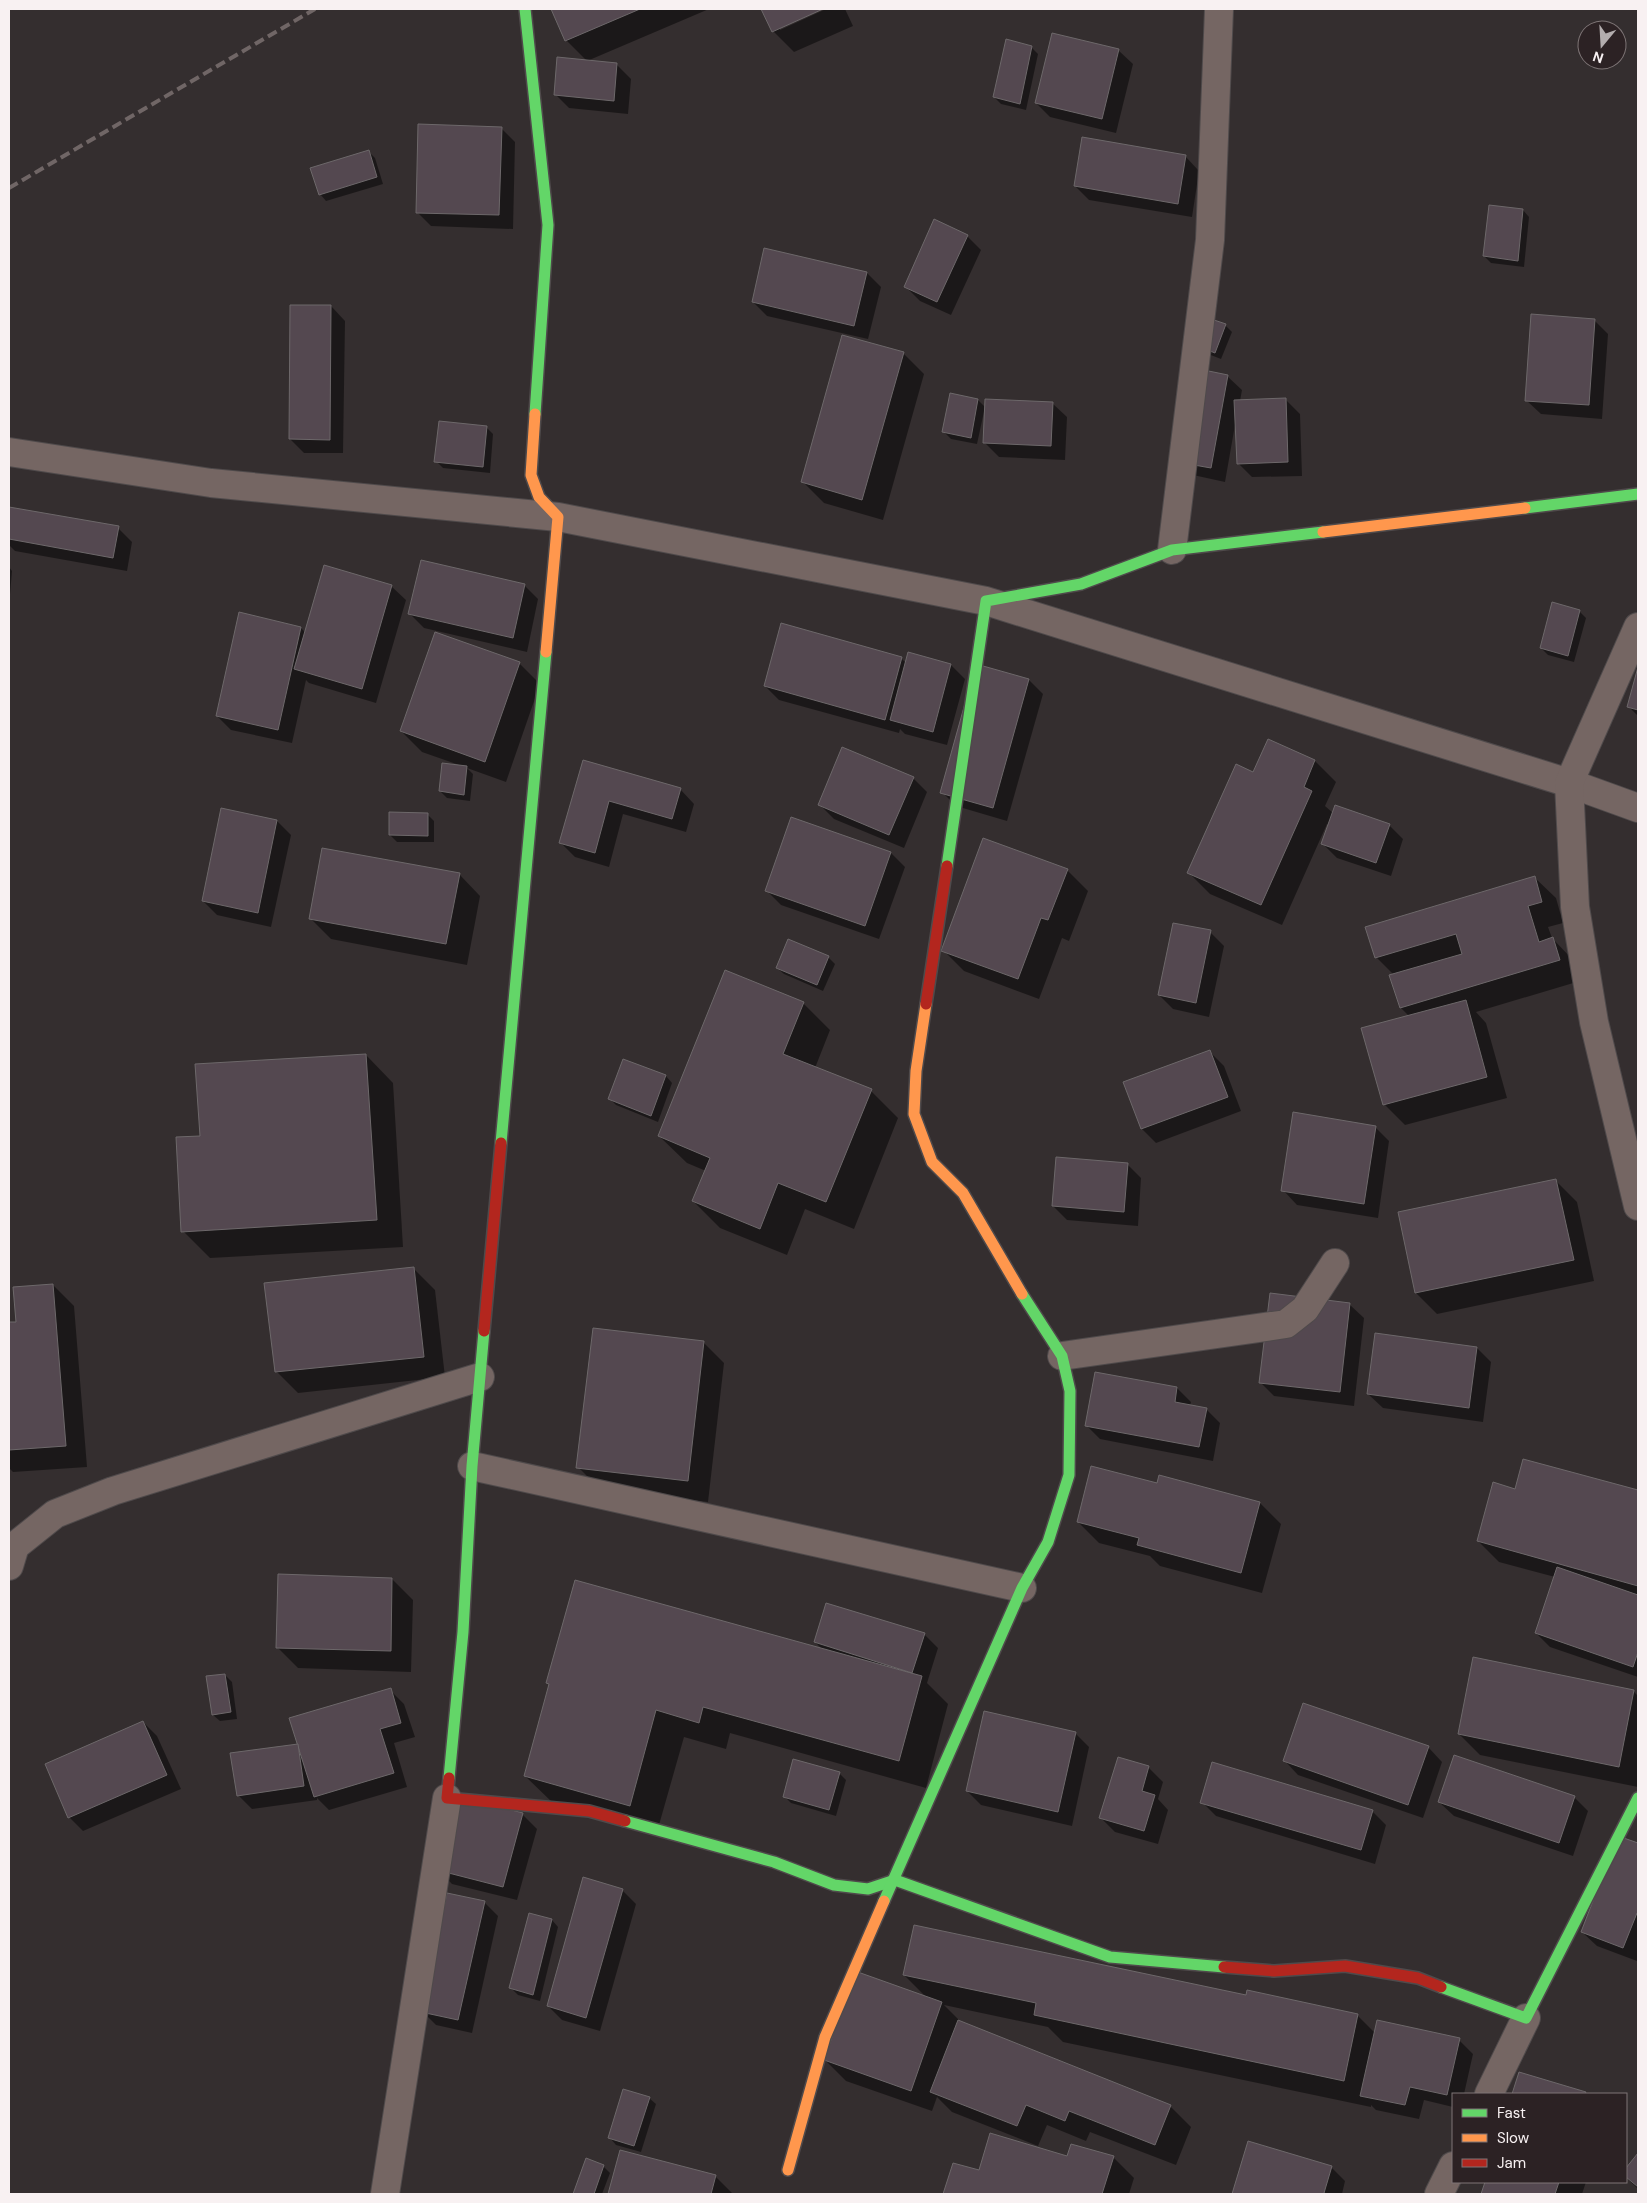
<svg xmlns="http://www.w3.org/2000/svg" width="1647" height="2203" font-family="'DM Sans',sans-serif">
	<style>
		.shadow { fill: #0007 }
		.building { fill: #544850; stroke: #6d686a }
		.lines { fill: none; stroke-linecap: round; stroke-linejoin: round }
		.street-casing { stroke: #4f4a4b; stroke-width: 30 }
		.fast-casing { stroke: #4f4a4b; stroke-width: 14 }
		.slow-casing { stroke: #4f4a4b; stroke-width: 14 }
		.jam-casing { stroke: #4f4a4b; stroke-width: 14 }
		.street { stroke: #756663; stroke-width: 28 }
		.fast { stroke: #63d668; stroke-width: 11 }
		.slow { stroke: #ff974d; stroke-width: 11 }
		.jam { stroke: #b3261e; stroke-width: 11 }
		.rail { stroke: #706666; stroke-width: 4; stroke-dasharray: 10 5; stroke-linecap: butt }
	</style>
	<rect width="100%" height="100%" fill="#342e2f"/>
	<g class="shadow">
		<polygon points="552,9 709,9 587,61 566,40"/>
		<polygon points="763,9 820,9 780,27 780,30 826,9 845,9 853,26 794,52 773,31"/>
		<polygon points="1031,47 1038,54 1026,110 1001,104 994,97"/>
		<polygon points="1118,50 1133,64 1116,133 1050,117 1036,103"/>
		<polygon points="616,64 631,79 628,114 569,108 555,94"/>
		<polygon points="501,128 515,142 513,229 431,226 417,212"/>
		<polygon points="368,151 375,158 383,184 326,201 320,194"/>
		<polygon points="1185,156 1199,171 1192,217 1089,200 1075,186"/>
		<polygon points="1523,210 1529,217 1524,267 1491,263 1484,256"/>
		<polygon points="967,236 981,250 951,315 920,301 906,287"/>
		<polygon points="765,250 867,273 881,287 868,339 767,316 753,302"/>
		<polygon points="331,306 345,321 343,453 304,453 290,439"/>
		<polygon points="1594,320 1608,334 1602,419 1541,414 1526,400"/>
		<polygon points="1225,325 1232,332 1221,359 1203,352"/>
		<polygon points="903,353 924,374 883,520 824,503 803,482"/>
		<polygon points="1227,376 1242,390 1240,401 1286,400 1300,414 1302,476 1252,477 1238,463 1235,425 1225,482 1193,475"/>
		<polygon points="978,400 985,407 977,444 951,439 944,432"/>
		<polygon points="1052,403 1067,417 1065,460 999,457 985,443"/>
		<polygon points="486,427 493,434 490,473 443,468 436,461"/>
		<polygon points="9,508 118,528 132,542 127,571 15,551 9,545"/>
		<polygon points="9,567 12,571 9,606"/>
		<polygon points="524,585 538,599 527,652 424,628 410,614"/>
		<polygon points="391,586 406,600 376,703 309,683 306,680 292,743 231,730 217,716 240,614 301,628 306,633"/>
		<polygon points="1579,611 1586,618 1574,662 1548,655 1541,648"/>
		<polygon points="901,658 906,663 951,665 965,679 947,745 905,734 900,729 899,733 779,700 765,686"/>
		<polygon points="519,663 540,684 506,782 467,768 473,774 470,801 447,798 440,791 462,766 422,752 401,731"/>
		<polygon points="977,666 1029,680 1043,694 1007,821 956,806 942,792"/>
		<polygon points="1638,671 1638,716 1628,706"/>
		<polygon points="1268,740 1315,761 1336,782 1325,806 1333,813 1389,825 1403,839 1391,876 1337,858 1323,844 1329,825 1327,824 1282,925 1210,894 1189,873 1254,773"/>
		<polygon points="583,762 680,789 694,804 686,832 623,814 609,867 575,857 561,843"/>
		<polygon points="913,778 927,792 904,848 834,819 820,805"/>
		<polygon points="427,814 434,821 434,842 397,842 390,835"/>
		<polygon points="792,818 891,853 905,867 879,939 781,905 767,891"/>
		<polygon points="277,821 291,835 271,927 217,915 203,901"/>
		<polygon points="1067,870 1088,891 1069,941 1062,938 1039,999 964,971 943,950"/>
		<polygon points="459,874 480,896 467,965 331,939 310,918"/>
		<polygon points="1534,877 1556,898 1563,923 1548,927 1552,938 1573,960 1580,981 1476,1012 1486,1023 1507,1098 1405,1125 1384,1104 1410,1017 1401,1008 1394,975 1376,957"/>
		<polygon points="1210,932 1224,946 1209,1017 1173,1009 1159,995"/>
		<polygon points="828,957 835,964 823,991 784,974 777,968"/>
		<polygon points="803,1003 830,1030 815,1068 871,1091 898,1118 854,1229 805,1209 787,1255 720,1228 693,1201 706,1171 687,1163 659,1136"/>
		<polygon points="1209,1051 1224,1066 1241,1111 1156,1143 1142,1129 1125,1083"/>
		<polygon points="366,1055 393,1083 403,1247 210,1258 183,1231 201,1137"/>
		<polygon points="666,1076 672,1083 658,1122 616,1105 609,1098"/>
		<polygon points="1375,1127 1389,1141 1378,1218 1297,1205 1283,1190"/>
		<polygon points="1127,1164 1141,1178 1138,1226 1067,1220 1053,1206"/>
		<polygon points="1556,1181 1577,1202 1594,1281 1437,1314 1416,1293"/>
		<polygon points="414,1269 435,1290 445,1377 298,1393 277,1372"/>
		<polygon points="53,1285 74,1306 87,1467 13,1472 9,1468 9,1324 17,1323"/>
		<polygon points="1349,1304 1364,1318 1354,1406 1274,1396 1260,1382"/>
		<polygon points="703,1342 724,1363 708,1502 599,1488 578,1467"/>
		<polygon points="1477,1348 1491,1362 1483,1422 1383,1408 1368,1394"/>
		<polygon points="1177,1388 1191,1402 1190,1406 1206,1409 1220,1423 1213,1461 1100,1439 1086,1425"/>
		<polygon points="1524,1460 1638,1492 1638,1677 1550,1647 1536,1633 1555,1577 1499,1562 1478,1541 1516,1490"/>
		<polygon points="1158,1485 1260,1503 1281,1524 1262,1593 1160,1566 1150,1556 1099,1543 1078,1522"/>
		<polygon points="392,1579 413,1600 411,1672 298,1668 277,1647"/>
		<polygon points="924,1634 938,1648 927,1683 948,1704 926,1788 730,1733 726,1749 684,1737 657,1832 553,1803 525,1776 550,1685 547,1682 823,1650 815,1642"/>
		<polygon points="225,1675 232,1682 237,1719 220,1721 213,1715"/>
		<polygon points="390,1690 404,1704 415,1737 394,1743 407,1787 329,1810 317,1798 317,1800 252,1809 238,1795 299,1745"/>
		<polygon points="1633,1691 1638,1696 1638,1787 1480,1755 1459,1734"/>
		<polygon points="143,1722 157,1736 181,1789 83,1831 69,1817"/>
		<polygon points="1075,1733 1089,1747 1072,1826 981,1805 967,1791"/>
		<polygon points="1428,1747 1442,1762 1423,1818 1298,1775 1284,1760"/>
		<polygon points="1119,1758 1149,1768 1163,1782 1158,1799 1168,1810 1158,1844 1115,1832 1101,1818"/>
		<polygon points="839,1773 846,1780 836,1816 791,1803 784,1796"/>
		<polygon points="1574,1797 1588,1811 1573,1856 1454,1816 1439,1802"/>
		<polygon points="1202,1802 1372,1811 1386,1825 1375,1864 1216,1816"/>
		<polygon points="522,1814 537,1829 517,1900 452,1884 438,1869"/>
		<polygon points="1619,1837 1638,1845 1637,1961 1597,1946 1582,1932"/>
		<polygon points="622,1890 636,1904 600,2031 562,2020 548,2006"/>
		<polygon points="484,1902 498,1916 472,2033 436,2025 422,2011"/>
		<polygon points="552,1920 558,1927 540,2001 518,1995 511,1988"/>
		<polygon points="904,1975 1247,1997 1357,2015 1375,2033 1459,2040 1473,2054 1464,2094 1453,2094 1453,2107 1424,2100 1419,2119 1376,2110 1371,2105 1371,2107 1063,2042 1048,2027 944,2005 962,2023 1170,2106 1191,2127 1176,2165 1090,2132 1086,2141 1047,2125 1038,2146 952,2112 937,2097 932,2111 846,2081 825,2060 927,1998"/>
		<polygon points="1520,2074 1585,2093 1586,2094 1513,2094"/>
		<polygon points="649,2098 656,2104 641,2152 616,2145 610,2138"/>
		<polygon points="1248,2143 1331,2167 1345,2181 1342,2194 1234,2194"/>
		<polygon points="621,2151 716,2177 733,2194 609,2194"/>
		<polygon points="1638,2155 1638,2189 1626,2177 1626,2170"/>
		<polygon points="1113,2157 1134,2178 1129,2194 945,2194 953,2164 980,2172 1068,2158"/>
		<polygon points="587,2160 603,2166 610,2173 602,2194 574,2194"/>
		<polygon points="1486,2182 1586,2182 1582,2194 1483,2194"/>
	</g>
	<g class="building">
		<polygon points="551,9 640,9 565,41"/>
		<polygon points="761,9 823,9 772,32"/>
		<polygon points="1052,33 1119,49 1102,119 1035,103"/>
		<polygon points="1006,39 1032,46 1020,104 993,97"/>
		<polygon points="557,57 617,63 614,101 554,95"/>
		<polygon points="418,124 502,127 499,215 416,213"/>
		<polygon points="1082,137 1186,155 1178,204 1074,186"/>
		<polygon points="369,150 377,177 319,195 310,168"/>
		<polygon points="1489,205 1523,209 1518,261 1483,256"/>
		<polygon points="934,219 968,235 937,302 904,287"/>
		<polygon points="764,248 867,272 854,326 752,302"/>
		<polygon points="290,305 331,305 330,440 289,439"/>
		<polygon points="1531,314 1595,319 1589,405 1525,401"/>
		<polygon points="1205,317 1226,324 1215,353 1195,345"/>
		<polygon points="842,335 904,352 862,500 801,482"/>
		<polygon points="1194,368 1228,375 1211,468 1177,462"/>
		<polygon points="950,393 978,399 971,438 942,432"/>
		<polygon points="1286,398 1288,462 1237,464 1234,400"/>
		<polygon points="985,399 1053,402 1051,446 983,443"/>
		<polygon points="439,421 487,426 483,467 434,462"/>
		<polygon points="9,507 119,526 113,558 9,539"/>
		<polygon points="421,560 525,584 513,638 408,614"/>
		<polygon points="324,565 392,585 362,689 294,669"/>
		<polygon points="1552,602 1580,610 1568,656 1540,648"/>
		<polygon points="239,612 301,627 278,730 216,716"/>
		<polygon points="781,623 902,657 885,720 764,686"/>
		<polygon points="435,632 520,662 485,762 400,731"/>
		<polygon points="908,652 951,664 933,732 890,720"/>
		<polygon points="976,664 1029,679 993,808 940,793"/>
		<polygon points="1638,667 1638,710 1627,707"/>
		<polygon points="1268,739 1315,760 1304,787 1312,791 1261,905 1187,873 1236,764 1253,772"/>
		<polygon points="842,747 914,777 889,835 818,805"/>
		<polygon points="583,760 681,788 672,819 609,801 595,853 559,843"/>
		<polygon points="442,763 467,766 464,795 439,791"/>
		<polygon points="1335,805 1390,824 1376,863 1321,844"/>
		<polygon points="221,808 277,820 258,913 202,901"/>
		<polygon points="389,812 428,813 428,836 389,835"/>
		<polygon points="791,817 891,852 865,926 765,891"/>
		<polygon points="983,838 1068,869 1048,920 1041,918 1018,979 941,951"/>
		<polygon points="322,848 460,873 446,944 309,919"/>
		<polygon points="1535,876 1542,902 1528,906 1539,942 1553,937 1560,960 1400,1008 1389,975 1462,954 1456,934 1375,958 1365,927"/>
		<polygon points="1173,923 1211,930 1196,1003 1158,995"/>
		<polygon points="788,939 829,956 817,985 776,968"/>
		<polygon points="725,970 804,1002 783,1054 872,1089 826,1202 778,1183 760,1229 692,1201 710,1158 658,1136"/>
		<polygon points="1466,1000 1487,1077 1383,1105 1361,1028"/>
		<polygon points="1210,1050 1228,1097 1141,1129 1123,1082"/>
		<polygon points="366,1054 377,1220 181,1232 176,1137 200,1136 195,1064"/>
		<polygon points="623,1059 666,1075 651,1116 608,1099"/>
		<polygon points="1293,1112 1376,1126 1364,1204 1281,1191"/>
		<polygon points="1056,1157 1128,1163 1124,1212 1052,1206"/>
		<polygon points="1556,1179 1574,1260 1415,1293 1398,1212"/>
		<polygon points="414,1267 424,1357 275,1372 264,1283"/>
		<polygon points="53,1284 66,1446 9,1450 9,1322 16,1322 13,1287"/>
		<polygon points="1270,1293 1350,1303 1340,1392 1259,1383"/>
		<polygon points="593,1328 704,1341 688,1481 576,1468"/>
		<polygon points="1375,1333 1477,1347 1469,1408 1367,1394"/>
		<polygon points="1095,1372 1177,1387 1175,1402 1207,1408 1199,1447 1085,1426"/>
		<polygon points="1523,1459 1638,1490 1638,1586 1477,1541 1493,1482 1515,1489"/>
		<polygon points="1091,1466 1157,1483 1159,1475 1260,1502 1241,1573 1137,1545 1139,1538 1077,1522"/>
		<polygon points="1557,1567 1638,1595 1638,1652 1633,1667 1535,1633"/>
		<polygon points="278,1574 392,1578 391,1651 276,1648"/>
		<polygon points="575,1580 922,1676 899,1761 703,1707 699,1723 656,1710 630,1806 524,1776 549,1684 546,1683"/>
		<polygon points="826,1603 925,1633 912,1673 814,1642"/>
		<polygon points="1473,1657 1634,1690 1619,1767 1458,1734"/>
		<polygon points="225,1674 231,1712 212,1715 206,1676"/>
		<polygon points="391,1688 401,1723 380,1729 394,1773 314,1797 289,1718"/>
		<polygon points="1303,1703 1429,1746 1408,1805 1283,1761"/>
		<polygon points="984,1711 1076,1732 1058,1812 966,1791"/>
		<polygon points="143,1721 167,1775 68,1818 45,1764"/>
		<polygon points="298,1744 304,1786 237,1796 230,1753"/>
		<polygon points="1454,1755 1575,1796 1559,1843 1438,1802"/>
		<polygon points="1118,1757 1149,1766 1142,1791 1155,1795 1144,1831 1099,1818"/>
		<polygon points="793,1759 840,1772 829,1810 783,1797"/>
		<polygon points="1212,1762 1373,1810 1361,1850 1200,1803"/>
		<polygon points="457,1796 523,1813 503,1887 437,1870"/>
		<polygon points="1618,1836 1638,1843 1638,1913 1637,1913 1623,1948 1581,1932"/>
		<polygon points="583,1877 623,1889 586,2018 547,2006"/>
		<polygon points="447,1893 485,1901 458,2020 421,2012"/>
		<polygon points="529,1913 552,1919 533,1995 509,1988"/>
		<polygon points="914,1925 1246,1995 1247,1990 1358,2014 1344,2081 1034,2015 1036,2003 903,1975"/>
		<polygon points="855,1971 942,2002 911,2091 824,2060"/>
		<polygon points="958,2020 1171,2105 1155,2145 1069,2111 1065,2121 1026,2105 1017,2126 930,2092"/>
		<polygon points="1377,2020 1460,2038 1447,2095 1410,2087 1405,2105 1360,2096"/>
		<polygon points="1519,2072 1586,2092 1585,2094 1512,2094"/>
		<polygon points="623,2089 650,2097 634,2146 608,2138"/>
		<polygon points="990,2133 1067,2156 1071,2144 1114,2156 1102,2194 943,2194 953,2163 979,2170"/>
		<polygon points="1248,2141 1332,2166 1324,2193 1327,2194 1232,2194"/>
		<polygon points="620,2150 716,2175 711,2194 608,2194"/>
		<polygon points="1638,2153 1638,2187 1626,2177 1626,2168"/>
		<polygon points="586,2158 604,2165 594,2194 573,2194"/>
		<polygon points="1485,2182 1559,2182 1555,2194 1481,2194"/>
	</g>
	<g class="lines">
		<defs>
			<g id="street">
				<polyline points="9,452 211,483 558,517 986,601 1569,783 1638,808"/>
				<polyline points="1172,550 1210,240 1219,9"/>
				<polyline points="1638,627 1569,783 1575,907 1594,1022 1638,1206"/>
				<polyline points="1062,1356 1286,1324 1305,1309 1335,1263"/>
				<polyline points="472,1466 1022,1588"/>
				<polyline points="9,1566 15,1546 55,1514 113,1491 480,1377"/>
				<polyline points="1489,2094 1526,2018"/>
				<polyline points="385,2194 447,1798"/>
				<polyline points="1439,2194 1453,2166"/>
			</g>
			<g id="fast">
				<polyline points="525,9 548,225 535,414"/>
				<polyline points="1525,508 1638,494"/>
				<polyline points="947,866 986,601 1081,584 1172,550 1323,532"/>
				<polyline points="501,1143 546,652"/>
				<polyline points="449,1778 463,1632 472,1466 484,1331"/>
				<polyline points="625,1821 774,1862 834,1885 868,1889 895,1880 1110,1957 1224,1967"/>
				<polyline points="884,1901 1022,1588 1048,1542 1069,1475 1070,1391 1062,1356 1022,1294"/>
				<polyline points="1441,1987 1526,2018 1638,1798"/>
			</g>
			<g id="slow">
				<polyline points="535,414 531,475 539,497 558,517 546,652"/>
				<polyline points="1323,532 1525,508"/>
				<polyline points="926,1004 916,1071 914,1114 932,1162 963,1193 1022,1294"/>
				<polyline points="788,2170 825,2037 884,1901"/>
			</g>
			<g id="jam">
				<polyline points="926,1004 947,866"/>
				<polyline points="484,1331 501,1143"/>
				<polyline points="449,1778 447,1798 589,1811 625,1821"/>
				<polyline points="1224,1967 1274,1971 1345,1966 1418,1978 1441,1987"/>
			</g>
		</defs>
		<use href="#street" class="street-casing"/>
		<use href="#fast" class="fast-casing"/>
		<use href="#slow" class="slow-casing"/>
		<use href="#jam" class="jam-casing"/>
		<use href="#street" class="street"/>
		<use href="#fast" class="fast"/>
		<use href="#slow" class="slow"/>
		<use href="#jam" class="jam"/>
		<polyline class="rail" points="9,188 315,9"/>
	</g>
	<rect width="1647" height="2203" fill="none" stroke="#f8f1f2" stroke-width="20"/>
	<rect x="1452" y="2093" width="175" height="90" fill="#2c2224" stroke="#7e7576"/>
	<rect x="1462" y="2109" width="25" height="8" fill="#63d668" stroke="#7e7576"/>
	<text x="1497" y="2118" font-size="15" fill="#f8f1f2">Fast</text>
	<rect x="1462" y="2134" width="25" height="8" fill="#ff974d" stroke="#7e7576"/>
	<text x="1497" y="2143" font-size="15" fill="#f8f1f2">Slow</text>
	<rect x="1462" y="2159" width="25" height="8" fill="#b3261e" stroke="#7e7576"/>
	<text x="1497" y="2168" font-size="15" fill="#f8f1f2">Jam</text>
	<g transform="translate(1602 45) rotate(198)"><circle r="24" fill="#2c2224" stroke="#7e7576"/>
	<path d="M0-4L9 19L0 12L-9 19Z" fill="#b3adae"/>
	<text y="-8" font-size="14" font-weight="bold" text-anchor="middle" fill="#f8f1f2">N</text>
	</g>
</svg>
